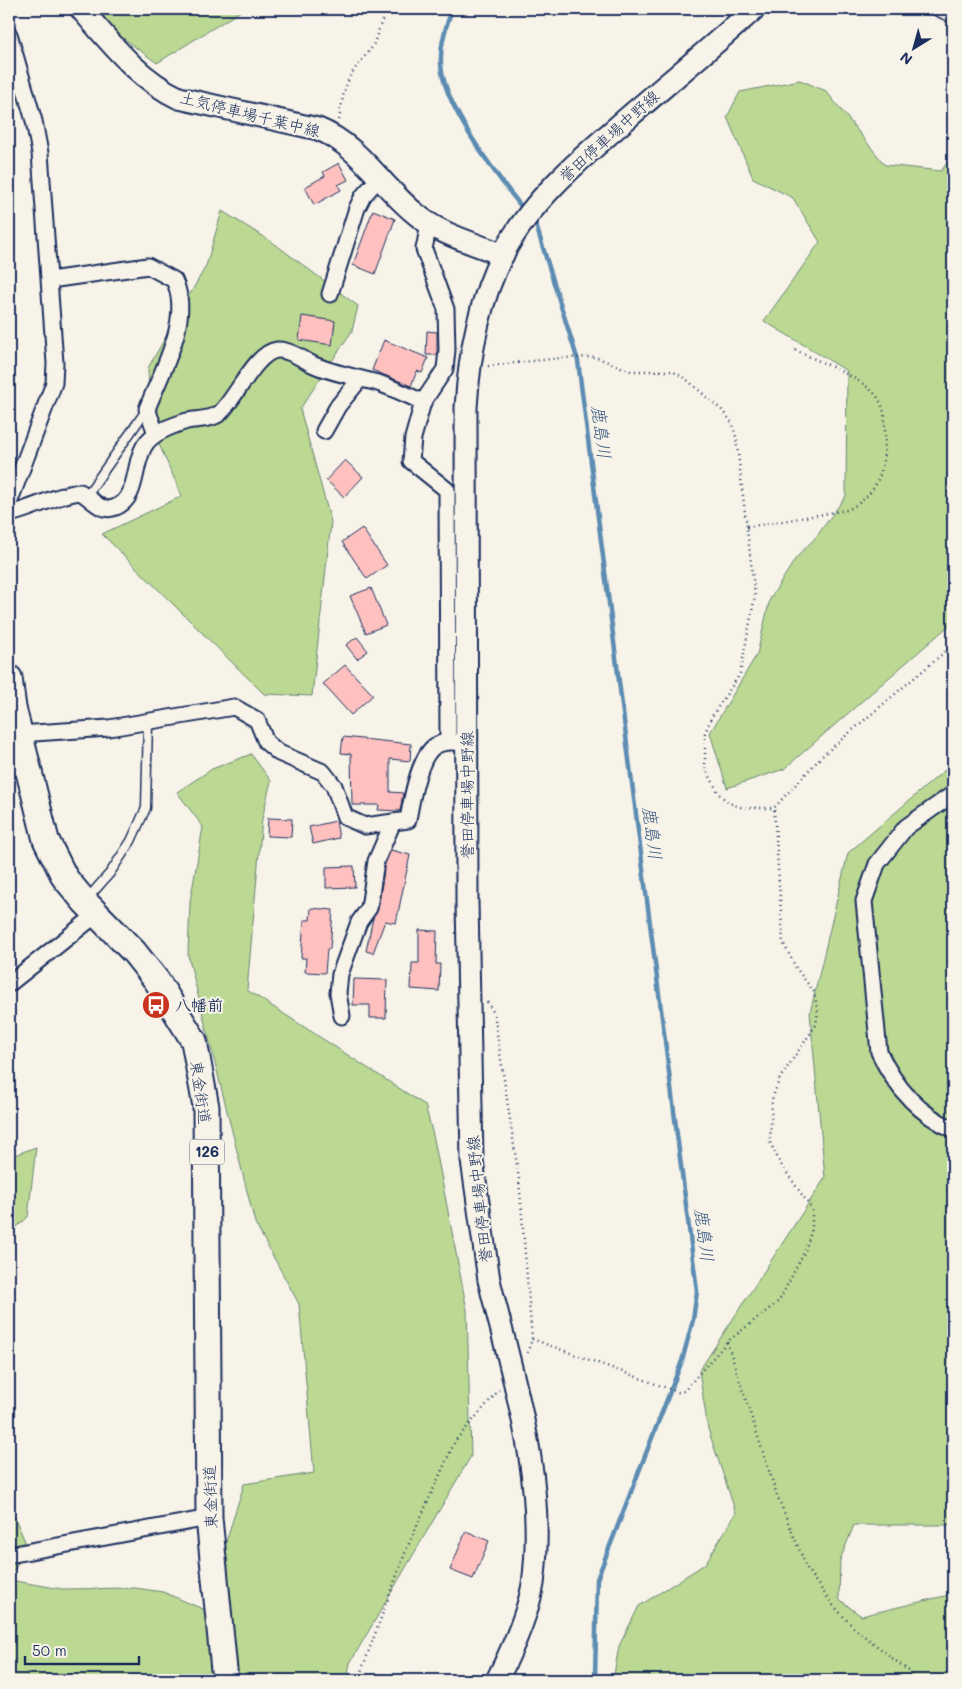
<svg xmlns="http://www.w3.org/2000/svg" width="962" height="1689" font-family="Mali,'Klee One',sans-serif">
	<style>
		.green { fill: #bbd992; stroke: #6b8478 }
		.lines { fill: none; stroke-linecap: round; stroke-linejoin: round }
		.stream { stroke: #5c8cb2; stroke-width: 4.5 }
		.building { fill: #fec1c0; stroke: #1b2f5e }
		.service-casing { stroke: #1b2f5e; stroke-width: 11 }
		.minor-casing { stroke: #1b2f5e; stroke-width: 19 }
		.secondary-casing { stroke: #1b2f5e; stroke-width: 25 }
		.trunk-casing { stroke: #1b2f5e; stroke-width: 29 }
		.path { stroke: #1b2f5e; stroke-width: 2.5; stroke-dasharray: 1 4; stroke-linecap: butt }
		.service { stroke: #f7f3e8; stroke-width: 8 }
		.minor { stroke: #f7f3e8; stroke-width: 15 }
		.secondary { stroke: #f7f3e8; stroke-width: 21 }
		.trunk { stroke: #f7f3e8; stroke-width: 25 }
		.secondary-bridge-casing { stroke: #1b2f5e; stroke-width: 25; stroke-linecap: butt }
		.secondary-bridge { stroke: #f7f3e8; stroke-width: 21 }
		.labels { text-anchor: middle; stroke-width: 4; stroke-linejoin: round; paint-order: stroke }
		.shield { fill: #f7f3e8; stroke: #5d6a87; stroke-width: 1 }
		.shield-label { font-size: 15px; font-weight: bold; fill: #1b2f5e }
		.street-label { font-size: 16px; fill: #1b2f5e; stroke: #f7f3e8 }
		.poi-label { font-size: 16px; font-weight: bold; fill: #1b2f5e; stroke: #f7f3e8; text-anchor: start }
		.water-label { font-size: 18px; font-style: italic; fill: #365681; stroke: #f7f3e8 }
	</style>
	<rect width="100%" height="100%" fill="#f7f3e8"/>
	<filter id="ink" filterUnits="userSpaceOnUse"><feTurbulence type="fractalNoise" baseFrequency=".02" numOctaves="2"/><feDisplacementMap in="SourceGraphic" scale="10" xChannelSelector="R" yChannelSelector="G"/><feConvolveMatrix kernelMatrix="1 2 1 2 8 2 1 2 1" color-interpolation-filters="sRGB"/></filter>
	<g filter="url(#ink)">
		<g class="green">
			<polygon points="83,9 244,9 157,63"/>
			<polygon points="800,80 826,91 885,165 941,171 953,155 953,622 784,769 727,788 710,733 757,654 770,599 796,558 816,537 846,496 847,371 764,321 820,242 793,198 753,178 727,117 740,92"/>
			<polygon points="222,211 272,242 358,306 352,331 300,409 331,522 312,696 264,694 102,534 182,496 150,424 148,368 206,266"/>
			<polygon points="251,754 271,781 262,819 247,990 425,1105 434,1139 467,1310 471,1456 350,1663 347,1680 9,1680 9,1504 27,1546 9,1580 62,1589 135,1588 163,1592 205,1610 244,1484 314,1473 299,1304 255,1223 188,955 190,902 203,827 177,792 212,769"/>
			<polygon points="953,763 953,1525 854,1525 840,1560 839,1599 861,1616 953,1594 953,1680 613,1680 619,1646 639,1606 705,1564 736,1513 708,1429 699,1371 825,1178 810,1013 848,853"/>
			<polygon points="36,1147 28,1217 9,1234 9,1157"/>
		</g>
		<g class="lines">
			<g class="stream">
				<path d="M452,9C445,29 438,51 442,72C449,113 497,176 524,210"/>
				<polyline points="531,220 536,225 578,361 697,1291 693,1320 682,1361 597,1579 595,1680"/>
			</g>
		</g>
		<g class="building">
			<polygon points="339,163 348,180 338,185 341,190 314,205 305,187 325,176 323,172"/>
			<polygon points="373,210 395,219 375,274 353,265"/>
			<polygon points="302,316 335,321 332,345 299,340"/>
			<polygon points="427,331 437,332 437,355 426,355"/>
			<polygon points="384,340 428,358 422,373 417,371 411,386 372,370"/>
			<polygon points="345,460 363,477 344,497 326,480"/>
			<polygon points="362,528 387,565 367,579 342,542"/>
			<polygon points="371,588 386,625 366,633 350,596"/>
			<polygon points="357,637 368,651 357,659 346,645"/>
			<polygon points="345,665 373,695 351,715 323,684"/>
			<polygon points="343,737 411,744 410,761 390,759 390,792 403,793 400,811 378,810 379,805 352,805 351,754 341,753"/>
			<polygon points="268,818 292,819 291,837 267,836"/>
			<polygon points="336,821 339,838 313,844 309,827"/>
			<polygon points="391,850 410,855 396,923 385,921 373,953 366,951 373,918 378,909 385,864"/>
			<polygon points="354,866 355,887 326,888 326,867"/>
			<polygon points="311,908 333,910 330,949 327,949 325,973 305,972 306,958 301,958 304,920 310,920"/>
			<polygon points="419,930 437,931 436,964 440,964 439,991 411,989 412,963 419,963"/>
			<polygon points="354,979 387,980 386,1018 370,1018 370,1005 353,1005"/>
			<polygon points="466,1531 489,1541 473,1579 450,1570"/>
		</g>
		<g class="lines">
			<defs>
				<g id="service">
					<polyline points="932,9 953,19"/>
					<polyline points="87,495 147,409"/>
					<polyline points="9,773 25,767"/>
					<polyline points="88,898 110,873 131,841 146,808 148,721"/>
				</g>
				<g id="minor">
					<polyline points="9,34 34,121 40,153 55,363 54,383 9,503"/>
					<polyline points="429,224 424,249 446,309 447,350 445,369 423,402 413,438 411,461 447,490 448,742"/>
					<path d="M50,280L148,266L174,280C193,319 161,372 147,409L156,433"/>
					<polyline points="330,294 357,208 363,196 379,178"/>
					<polyline points="324,431 338,406 360,379"/>
					<path d="M9,514C33,509 55,495 80,492C92,498 101,514 116,507C140,497 132,460 147,442C156,431 174,425 187,421C197,419 211,420 220,413C236,398 256,352 277,350C288,349 303,359 312,364C334,374 358,377 381,384C395,389 409,396 423,402"/>
					<path d="M19,734L109,728L234,707L257,720L266,742L279,753L323,772L334,786L345,817L365,826L408,820C411,802 419,756 435,746C445,740 456,742 467,743"/>
					<path d="M953,794L906,827L877,864L864,901L879,1052C895,1087 918,1114 953,1129"/>
					<polyline points="9,984 97,914"/>
					<polyline points="342,1016 338,993 340,974 359,922 369,908 376,861 393,822"/>
					<polyline points="9,1555 209,1518"/>
				</g>
				<g id="secondary">
					<path d="M81,9C111,43 137,78 179,98L318,129C359,145 382,187 416,214C440,235 474,243 503,255"/>
					<path d="M489,1280L472,1160L467,901L466,408C469,356 479,301 503,254C532,198 584,156 631,115C672,80 714,45 754,9"/>
				</g>
				<polyline id="trunk" points="9,678 13,708 46,840 65,878 85,902 134,952 157,981 194,1041 206,1107 209,1518 225,1680"/>
			</defs>
			<use href="#service" class="service-casing"/>
			<use href="#minor" class="minor-casing"/>
			<use href="#secondary" class="secondary-casing"/>
			<use href="#trunk" class="trunk-casing"/>
			<g class="path">
				<polyline points="339,120 344,91 351,74 373,46 386,9"/>
				<polyline points="488,366 560,358 595,357 631,371 672,371 686,379 724,412 732,423 736,437 755,596 740,674 712,716 705,733 705,767 719,794 729,803 743,808 774,808 822,756 953,645"/>
				<path d="M747,527L847,510C881,494 885,466 885,432C885,417 885,405 874,393C855,374 817,361 793,349"/>
				<polyline points="487,1002 494,1013 519,1179 532,1339 527,1354"/>
				<polyline points="532,1339 678,1392 684,1391 727,1342 779,1301 805,1251 812,1229 812,1209 780,1163 770,1142 772,1099 780,1078 816,1025 818,1012 814,992 796,968 783,942 774,808"/>
				<polyline points="727,1342 777,1495 808,1571 833,1605 854,1628 910,1672 915,1680"/>
				<polyline points="358,1680 407,1548 455,1441 499,1390"/>
			</g>
			<use href="#service" class="service"/>
			<use href="#minor" class="minor"/>
			<use href="#secondary" class="secondary"/>
			<use href="#trunk" class="trunk"/>
			<defs>
				<path id="secondary-bridge" d="M489,1280C513,1379 547,1481 533,1584C528,1613 510,1654 497,1680"/>
			</defs>
			<use href="#secondary-bridge" class="secondary-bridge-casing"/>
			<use href="#secondary-bridge" class="secondary-bridge"/>
		</g>
	</g>
	<defs>
		<symbol id="bus-disc" viewBox="-11 -11 22 22"><circle r="9.5" fill="#c8321e" stroke="#f7f3e8"/><path d="M-5-6H5V4H4V6H2V4H-2V6H-4V4H-5ZM-3.5-4V0h7V-4ZM-3.5 1.2v1.5H-2V1.2ZM2 1.2v1.5H3.5V1.2Z" fill="#fff"/></symbol>
	</defs>
	<g fill-rule="evenodd">
		<use href="#bus-disc" x="140" y="989" width="32" height="32"/>
	</g>
	<g class="labels">
		<rect class="shield" x="189.5" y="1139.5" width="35" height="25" rx="4"/>
		<g class="shield-label">
			<text x="207" y="1157">126</text>
		</g>
		<g class="street-label">
			<text transform="translate(250 114) rotate(14)" y="6">土気停車場千葉中線</text>
			<text transform="translate(609 136) rotate(-42)" y="6">誉田停車場中野線</text>
			<text transform="translate(467 795) rotate(-90)" y="6">誉田停車場中野線</text>
			<text transform="translate(201 1092) rotate(82)" y="6">東金街道</text>
			<text transform="translate(479 1199) rotate(-96)" y="6">誉田停車場中野線</text>
			<text transform="translate(210 1497) rotate(-92)" y="6">東金街道</text>
		</g>
		<g class="poi-label">
			<text x="175" y="1011">八幡前</text>
		</g>
		<g class="water-label">
			<text transform="translate(601 432) rotate(83)" y="6">鹿島川</text>
			<text transform="translate(652 833) rotate(83)" y="6">鹿島川</text>
			<text transform="translate(704 1235) rotate(83)" y="6">鹿島川</text>
		</g>
	</g>
	<rect width="962" height="1689" fill="none" stroke="#f7f3e8" stroke-width="30"/>
	<rect x="15" y="15" width="932" height="1659" fill="none" stroke="#1b2f5e" stroke-width="2" filter="url(#ink)"/>
	<g transform="translate(914 48) rotate(217)" stroke="#f7f3e8" stroke-width="4" paint-order="stroke">
	<path d="M0-4L9 19L0 12L-9 19Z" fill="#1b2f5e"/>
	<text y="-8" font-size="14" font-weight="bold" text-anchor="middle" fill="#1b2f5e">N</text>
	</g>
	<path d="M25 1656v8h114v-8" fill="none" stroke="#1b2f5e" stroke-width="2.5"/>
	<text x="32" y="1656" font-size="15" fill="#1b2f5e" stroke="#f7f3e8" stroke-width="4" paint-order="stroke">50 m</text>
</svg>
